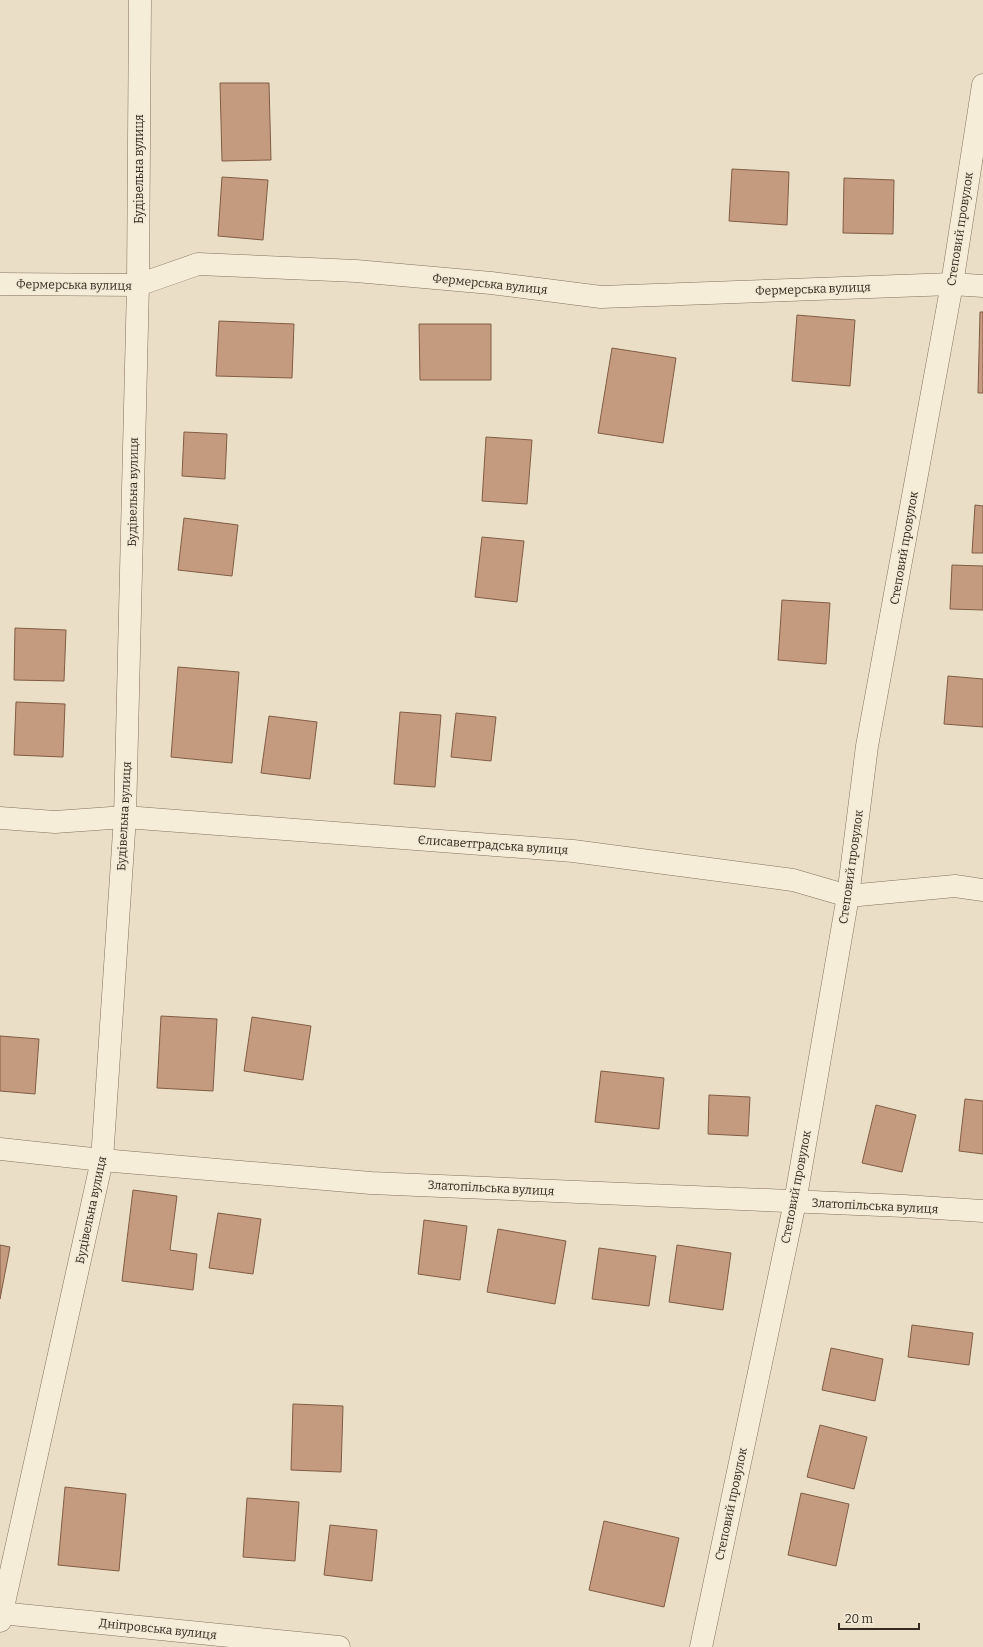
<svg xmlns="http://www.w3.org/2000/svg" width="983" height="1647" font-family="Bitter,serif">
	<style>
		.building { fill: #c59b7f; stroke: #815c45 }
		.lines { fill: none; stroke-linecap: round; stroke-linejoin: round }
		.street-casing { stroke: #84715d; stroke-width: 23 }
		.street { stroke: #f6edd8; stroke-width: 22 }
		.labels { text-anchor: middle; stroke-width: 3; stroke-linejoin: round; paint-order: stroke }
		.street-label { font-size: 12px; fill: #352a20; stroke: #f2e9d5 }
	</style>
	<rect width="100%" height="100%" fill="#eadfc6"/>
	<g class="building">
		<polygon points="220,83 269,83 271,160 222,161"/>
		<polygon points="732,169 789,172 787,225 729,221"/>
		<polygon points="222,177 268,180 263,240 218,236"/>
		<polygon points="844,178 894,180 893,234 843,233"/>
		<polygon points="980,312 983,312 983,393 978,393"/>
		<polygon points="797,315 855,320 850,386 792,381"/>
		<polygon points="219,321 294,324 292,378 216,376"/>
		<polygon points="419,324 491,324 491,380 420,380"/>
		<polygon points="612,348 676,358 663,443 598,433"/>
		<polygon points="184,432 227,434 225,479 182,476"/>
		<polygon points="486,437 532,440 527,504 482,501"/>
		<polygon points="975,505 983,506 983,553 972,553"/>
		<polygon points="184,518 238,525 232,576 178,570"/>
		<polygon points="482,537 524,541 517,602 475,597"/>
		<polygon points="952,565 983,566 983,610 950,609"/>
		<polygon points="782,600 830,603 826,664 778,660"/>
		<polygon points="15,628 66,630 64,681 14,680"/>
		<polygon points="178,667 239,672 232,763 171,757"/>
		<polygon points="948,676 983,679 983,727 944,724"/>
		<polygon points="16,702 65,704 63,757 14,755"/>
		<polygon points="400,712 441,715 435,787 394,784"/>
		<polygon points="456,713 496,717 491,761 451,757"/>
		<polygon points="269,716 317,722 310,779 261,773"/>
		<polygon points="161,1016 217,1019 213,1091 157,1088"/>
		<polygon points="252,1017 311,1026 303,1080 244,1071"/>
		<polygon points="0,1036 39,1039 35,1094 0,1091"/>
		<polygon points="601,1071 664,1078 659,1129 595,1122"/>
		<polygon points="709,1095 750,1097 748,1136 708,1134"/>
		<polygon points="965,1099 983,1101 983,1154 959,1151"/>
		<polygon points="876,1105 916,1115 902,1172 862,1163"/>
		<polygon points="133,1190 177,1196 170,1250 197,1254 193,1290 122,1281"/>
		<polygon points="218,1213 261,1219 253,1274 209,1268"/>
		<polygon points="424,1220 467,1226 460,1280 418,1274"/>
		<polygon points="498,1229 566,1241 555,1304 487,1292"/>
		<polygon points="0,1245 10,1247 0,1299"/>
		<polygon points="677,1245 731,1253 723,1310 669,1302"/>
		<polygon points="599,1248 656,1256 649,1306 592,1299"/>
		<polygon points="912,1325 973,1333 969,1365 908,1357"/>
		<polygon points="831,1348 883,1359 875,1401 822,1390"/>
		<polygon points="293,1404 343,1406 341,1472 291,1470"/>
		<polygon points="820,1425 867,1437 854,1489 807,1477"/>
		<polygon points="65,1487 126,1494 119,1571 58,1565"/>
		<polygon points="801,1493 849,1504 836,1566 788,1555"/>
		<polygon points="247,1498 299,1502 295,1561 243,1557"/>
		<polygon points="604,1521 679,1538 664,1607 589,1590"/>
		<polygon points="330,1525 377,1530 372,1581 324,1575"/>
	</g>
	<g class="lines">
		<defs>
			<g id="street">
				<polyline points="0,284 138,285 198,264 356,271 491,283 601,297 952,284 983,286"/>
				<polyline points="0,818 55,822 125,817 573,851 793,880 848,896 955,886 983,890"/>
				<polyline points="0,1149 102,1160 371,1183 904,1206 983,1211"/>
				<polyline points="0,1613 339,1647"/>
				<polyline points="0,1621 102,1160 125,817 138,285 140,0"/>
				<polyline points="701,1647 795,1202 848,896 867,746 952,284 983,85"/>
			</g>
		</defs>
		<use href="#street" class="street-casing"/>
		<use href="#street" class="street"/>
	</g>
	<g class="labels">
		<g class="street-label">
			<text transform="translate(139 169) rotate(-90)" y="4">Будівельна вулиця</text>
			<text transform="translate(960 229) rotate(-81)" y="4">Степовий провулок</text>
			<text transform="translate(490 284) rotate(6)" y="4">Фермерська вулиця</text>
			<text transform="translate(74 285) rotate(1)" y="4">Фермерська вулиця</text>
			<text transform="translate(813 289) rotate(-2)" y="4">Фермерська вулиця</text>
			<text transform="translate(133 492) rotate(-89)" y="4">Будівельна вулиця</text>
			<text transform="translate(904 548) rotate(-80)" y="4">Степовий провулок</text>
			<text transform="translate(124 816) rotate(-87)" y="4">Будівельна вулиця</text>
			<text transform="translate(493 845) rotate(4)" y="4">Єлисаветградська вулиця</text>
			<text transform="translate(851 867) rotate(-82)" y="4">Степовий провулок</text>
			<text transform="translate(796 1187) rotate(-79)" y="4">Степовий провулок</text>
			<text transform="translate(491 1188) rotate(3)" y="4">Златопільська вулиця</text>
			<text transform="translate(875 1206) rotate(3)" y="4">Златопільська вулиця</text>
			<text transform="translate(91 1210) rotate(-78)" y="4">Будівельна вулиця</text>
			<text transform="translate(731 1504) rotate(-78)" y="4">Степовий провулок</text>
			<text transform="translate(158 1629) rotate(6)" y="4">Дніпровська вулиця</text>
		</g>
	</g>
	<path d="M839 1623v6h80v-6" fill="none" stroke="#352a20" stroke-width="2"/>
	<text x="845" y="1623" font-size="12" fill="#352a20" stroke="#f2e9d5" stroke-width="3" paint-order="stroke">20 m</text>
</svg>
